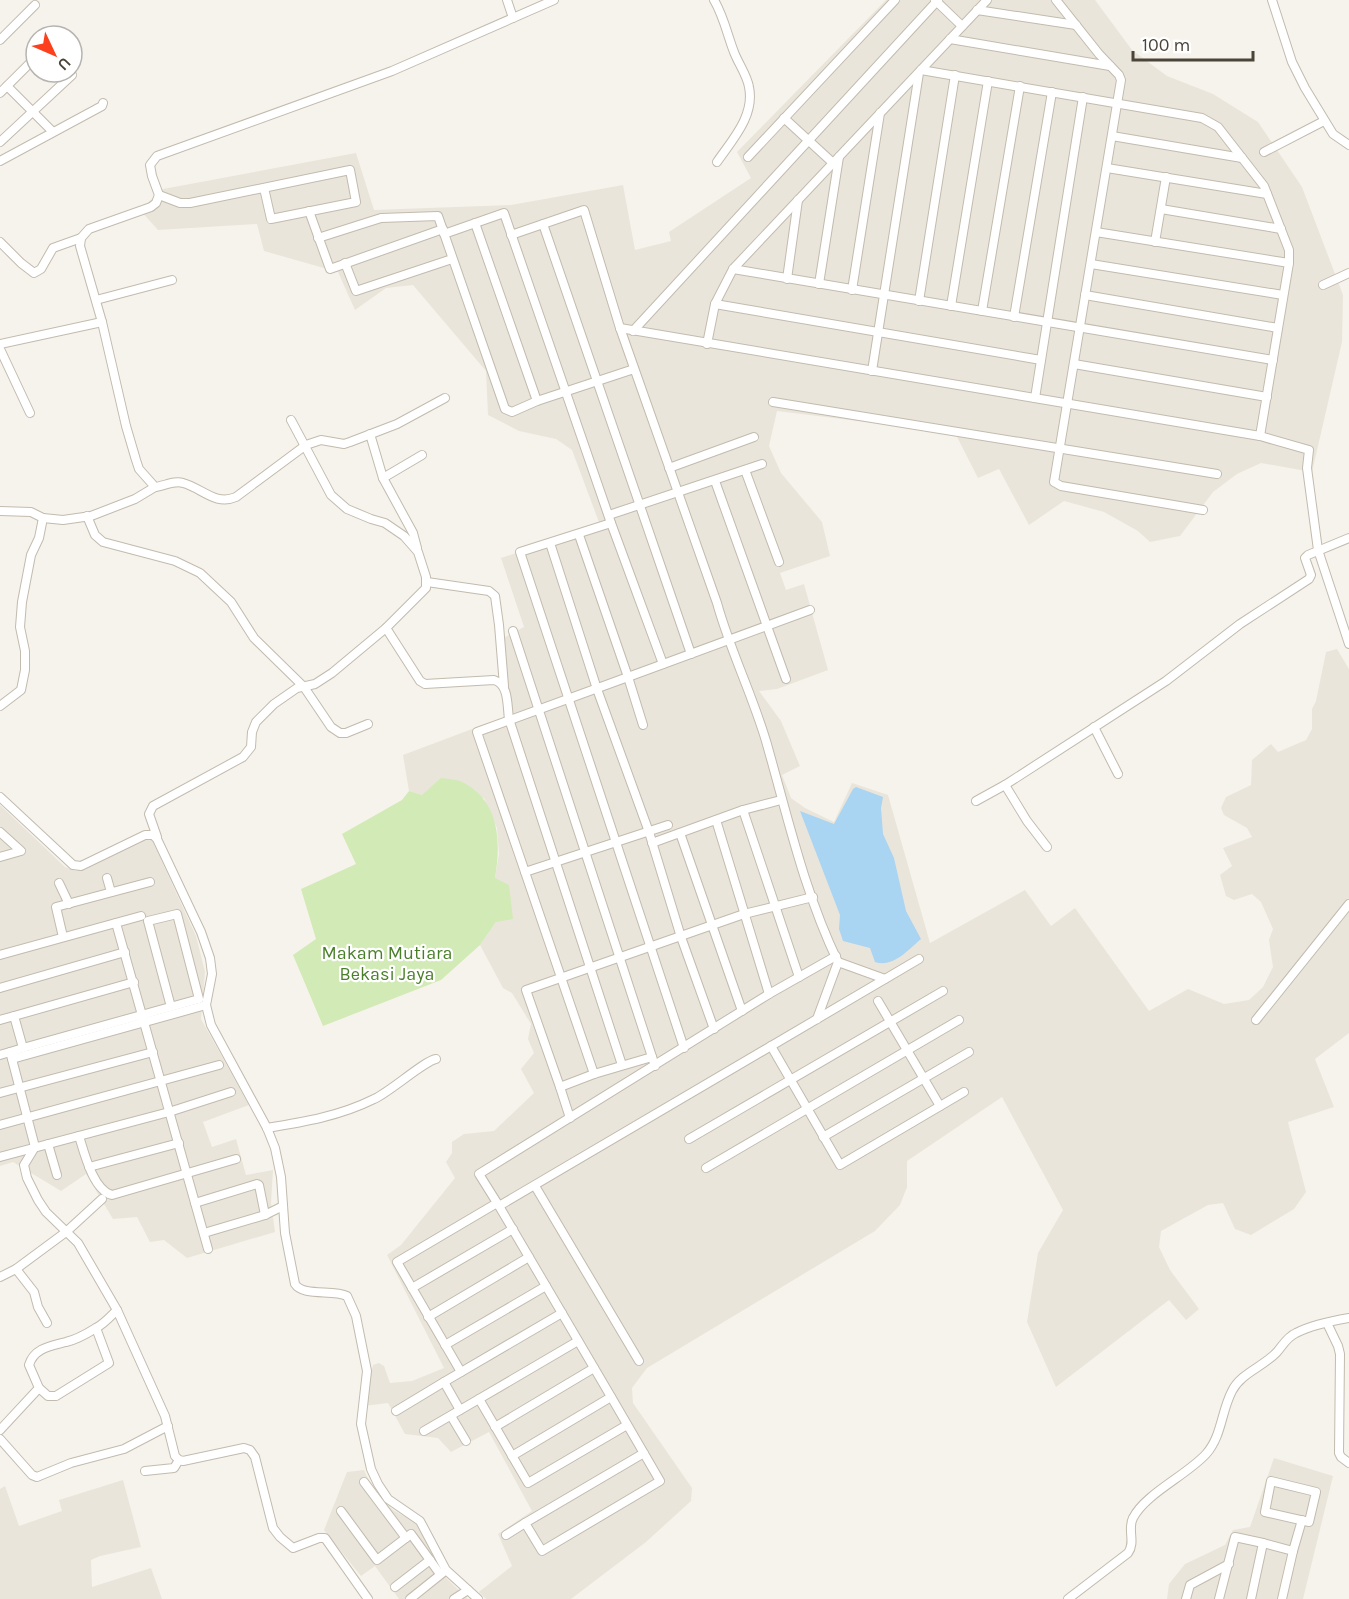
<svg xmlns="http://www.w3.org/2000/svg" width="1349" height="1599" font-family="Karla,sans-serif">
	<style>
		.residential { fill: #eae5da }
		.green { fill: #d2eab5 }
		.water { fill: #a9d4f2 }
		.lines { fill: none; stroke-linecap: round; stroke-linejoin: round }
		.minor-casing { stroke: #c2bbae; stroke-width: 10 }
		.minor { stroke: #fff; stroke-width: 8 }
		.labels { text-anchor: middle; stroke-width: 4.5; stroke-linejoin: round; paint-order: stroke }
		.park-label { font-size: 18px; fill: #4a7f2a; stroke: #fff }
	</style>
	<rect width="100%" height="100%" fill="#f6f3ec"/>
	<g class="residential">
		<polygon points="886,0 1095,0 1132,50 1167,76 1213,94 1258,122 1302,187 1343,295 1342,342 1312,472 1261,463 1237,474 1213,492 1180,536 1150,542 1138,531 1104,512 1064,501 1029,525 999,469 978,478 955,433 777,411 769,446 781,473 822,522 830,556 780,573 786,590 804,584 828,670 777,689 759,691 781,721 800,766 782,775 791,798 805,808 834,822 852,783 888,795 930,943 1025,890 1051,926 1075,908 1149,1011 1188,989 1224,1004 1249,1000 1263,987 1273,967 1269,940 1273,929 1261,902 1252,894 1234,900 1226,896 1220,875 1232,866 1223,848 1252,837 1247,828 1224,815 1221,808 1226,797 1251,785 1252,760 1271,744 1278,752 1306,740 1312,729 1312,709 1316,701 1326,652 1337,649 1349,669 1349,1033 1315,1059 1334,1107 1288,1122 1306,1192 1294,1209 1251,1235 1235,1229 1223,1203 1208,1205 1161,1231 1159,1247 1170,1270 1199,1309 1186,1320 1169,1300 1056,1387 1027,1322 1038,1253 1063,1210 1002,1097 907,1161 907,1187 900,1205 875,1231 647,1368 632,1388 633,1403 692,1488 691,1501 646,1542 571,1599 486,1599 479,1592 512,1566 498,1534 532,1511 489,1432 451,1452 438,1438 405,1434 388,1403 364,1406 373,1365 379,1363 384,1366 390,1383 412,1381 444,1368 387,1255 401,1245 455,1178 446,1162 452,1153 452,1142 464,1134 494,1131 534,1093 521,1069 534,1053 528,1039 531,1024 512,993 503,988 480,945 496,922 495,878 499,854 497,828 484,798 422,795 409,791 403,755 504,717 498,641 524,627 501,558 600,525 572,450 556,439 519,431 488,415 486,371 413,285 386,288 355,310 338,272 264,251 257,224 158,230 140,210 163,189 356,153 374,210 511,205 623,185 635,250 671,241 669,232 751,178 737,152"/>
		<polygon points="0,805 65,867 76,871 147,837 152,840 196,936 205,972 201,1019 249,1105 203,1122 212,1147 236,1139 246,1175 273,1170 271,1203 275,1232 187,1258 164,1240 150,1242 137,1217 113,1219 86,1174 61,1191 13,1162 0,1166"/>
		<polygon points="1274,1458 1333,1476 1303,1599 1167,1599 1169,1584 1185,1564 1225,1545 1233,1530 1250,1527"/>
		<polygon points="364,1470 374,1492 393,1510 415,1522 447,1579 468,1599 399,1599 375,1566 361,1576 324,1530 347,1472"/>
		<polygon points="123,1480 141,1547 100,1556 91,1560 92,1587 151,1568 162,1599 0,1599 0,1489 5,1486 19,1526 62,1511 59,1500"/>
	</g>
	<path class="green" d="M441,778C448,779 458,779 464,783C500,802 501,843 495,878L509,885L513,919L496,922L480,945L441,980L323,1026L293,955L316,939L301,889L356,864L342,834L402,800L409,791L422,795Z"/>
	<path class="water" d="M856,787L883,797L881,808L883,834L894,858L906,911L921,939C908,950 893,968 875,962L870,948L843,941L839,929L840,915L800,811L834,824L853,789Z"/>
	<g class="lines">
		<defs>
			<g id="minor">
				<polyline points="507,0 513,18"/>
				<path d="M714,0C724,17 727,34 734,52C738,63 747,75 749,87C755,116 732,140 717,162"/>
				<polyline points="935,0 962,26"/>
				<polyline points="1056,0 1099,54 1119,75 1121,80 1054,482 1061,486 1203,510"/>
				<polyline points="1272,0 1292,62 1305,88 1333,134 1349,145"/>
				<polyline points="977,10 1076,25"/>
				<polyline points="950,39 1110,66"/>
				<polyline points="0,40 35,5"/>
				<polyline points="921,70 1202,118 1218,127 1264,186 1289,250 1289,263 1260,436"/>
				<polyline points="7,86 53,132"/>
				<polyline points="0,93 36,57"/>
				<polyline points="784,118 833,163"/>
				<polyline points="1112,136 1242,158"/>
				<polyline points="0,142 72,75"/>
				<polyline points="1264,152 1324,121"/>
				<polyline points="748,157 895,0"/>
				<polyline points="0,161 102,106 103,103"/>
				<polyline points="1107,168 1267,194"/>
				<polyline points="159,195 180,203 190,203 350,170 356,202 271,219 264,188"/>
				<polyline points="1161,209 1281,229"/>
				<polyline points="309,211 330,269 443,229"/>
				<polyline points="475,223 537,401"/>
				<polyline points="543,224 691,654"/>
				<polyline points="1096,232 1289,263"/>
				<polyline points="444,234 504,213 611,523 663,664"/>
				<path d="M511,235L584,210L620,328L717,603C730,650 752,694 766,741C787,814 804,892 838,962"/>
				<polyline points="318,238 381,218 438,216 505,409 512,412 537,401 634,369"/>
				<polyline points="0,242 21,263 34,273 41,269 53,248 81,238"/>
				<polyline points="1155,242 1166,177"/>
				<polyline points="345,263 356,291 452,259"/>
				<polyline points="1091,264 1283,295"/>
				<polyline points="733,269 1273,360"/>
				<polyline points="787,279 798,200"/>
				<polyline points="819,284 839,157"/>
				<polyline points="1323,285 1349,273"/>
				<polyline points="852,290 880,113"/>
				<polyline points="1085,295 1278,328"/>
				<polyline points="96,300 172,280"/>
				<polyline points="919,301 955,75"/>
				<polyline points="715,304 1041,360"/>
				<polyline points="951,306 988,81"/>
				<polyline points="982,311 1020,86"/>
				<polyline points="1014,317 1052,92"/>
				<polyline points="620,328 1260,436 1309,450 1307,468 1318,550 1349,644"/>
				<polyline points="633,331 938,0"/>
				<polyline points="0,344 102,322"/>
				<polyline points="707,344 715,304 733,269 987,0"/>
				<polyline points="0,349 30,413"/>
				<polyline points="1074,364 1267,397"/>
				<polyline points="872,371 919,73"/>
				<path d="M445,398L397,424L350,442L344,444L321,440L306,445L236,497C215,506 202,488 183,483C175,480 164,486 155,487L139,469L136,460L126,426L102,322L80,246L81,238L89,229L151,207L156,203L159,195L152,176L150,165L157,156L392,71L554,0"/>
				<polyline points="1035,398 1083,97"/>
				<polyline points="773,402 1217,474"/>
				<polyline points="370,434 383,478 413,533 417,548"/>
				<polyline points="669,468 754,437"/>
				<polyline points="745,470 779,562"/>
				<polyline points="383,478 422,455"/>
				<polyline points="715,481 786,679"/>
				<polyline points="0,511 31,512 43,518 63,520 91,516 135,499 155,487"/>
				<polyline points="609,515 762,464"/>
				<polyline points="87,516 95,535 103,542 175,561 200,573 231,602 254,638 304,687 331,727 340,733 346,733 368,724"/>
				<polyline points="611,523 520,552 684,1048"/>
				<polyline points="579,535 628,677 810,610"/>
				<polyline points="550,543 597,689 649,832 681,937 714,1029"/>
				<polyline points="427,582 489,591 495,596 499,625 504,686"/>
				<path d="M386,628L420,681L425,684L494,680C509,684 507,705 509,719L622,1065"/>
				<polyline points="513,631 655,1066"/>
				<polyline points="0,706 21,690 25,670 25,651 20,627 22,602 31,555 39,538 43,518"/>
				<polyline points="643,725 628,677 477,732 525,872 668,825"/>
				<polyline points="1094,727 1118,774"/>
				<polyline points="1005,785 1027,821 1047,847"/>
				<path d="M0,797L73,865L81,866L145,835H153L157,839L201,932L210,958L212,974L206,1005L211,1025L267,1128L275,1148L281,1177L285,1233L295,1284C303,1297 333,1289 347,1296L356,1316L367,1371L361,1424L371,1469L378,1484L388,1499L420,1521L446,1570L478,1599"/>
				<polyline points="976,801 1005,785 1166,681 1240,624 1309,579 1311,575 1305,558 1308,555 1349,538"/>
				<polyline points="743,810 799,977"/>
				<polyline points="716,820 769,994"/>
				<polyline points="0,832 21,851 0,857"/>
				<polyline points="680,833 742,1011"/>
				<polyline points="157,837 149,814 153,806 243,757 251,747 252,732 256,722 274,704 297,688 315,684 332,673 386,628 426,588 426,577 418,552 404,536 385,523 371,519 347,509 331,495 291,420"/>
				<polyline points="652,843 743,810 781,800"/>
				<polyline points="525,872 594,1074"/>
				<polyline points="107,878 111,892"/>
				<polyline points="59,883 69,904"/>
				<polyline points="116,923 208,1249"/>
				<polyline points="63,937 56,907 150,882"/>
				<polyline points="0,955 141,916"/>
				<polyline points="0,988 125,952"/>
				<polyline points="878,1001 940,1106"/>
				<polyline points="206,1005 12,1059 35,1147 24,1165 27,1178 38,1200 46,1212 78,1243 117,1310 165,1416 175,1456 179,1460 183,1461 244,1448 250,1450 255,1457 273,1528 280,1537 293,1548 319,1538 325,1538 368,1599"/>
				<polyline points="14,1016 134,982"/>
				<polyline points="817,1019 838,962 885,979"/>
				<polyline points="0,1020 14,1016 23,1048 10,1052 12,1059"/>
				<polyline points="1256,1020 1349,904"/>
				<polyline points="771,1046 840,1165 964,1092"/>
				<polyline points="23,1048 199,999 177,914 148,921 171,1007"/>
				<polyline points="0,1055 10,1052"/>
				<polyline points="652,1057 594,1074 560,1087 526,990 744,914 813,897"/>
				<polyline points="560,1087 570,1118"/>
				<polyline points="0,1093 153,1052"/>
				<polyline points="0,1125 219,1065"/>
				<path d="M267,1128C304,1122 340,1116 374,1099C390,1092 424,1061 436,1059"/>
				<path d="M79,1136C84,1152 93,1190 112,1195L236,1159"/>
				<polyline points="823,1137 969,1052"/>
				<polyline points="689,1139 943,991"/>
				<polyline points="48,1144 57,1175"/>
				<polyline points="0,1157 169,1112 231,1092"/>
				<polyline points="89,1167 179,1143"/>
				<polyline points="706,1168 959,1020"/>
				<polyline points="535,1186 639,1361"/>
				<polyline points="195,1203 257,1184 259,1185 265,1215"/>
				<polyline points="499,1206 479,1174 769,994 836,956"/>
				<polyline points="204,1233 265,1215 283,1206"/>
				<polyline points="16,1269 34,1292 38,1307 47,1323"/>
				<polyline points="0,1277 16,1269 66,1232 102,1199"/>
				<polyline points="412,1288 513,1229"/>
				<polyline points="428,1317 529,1257"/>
				<polyline points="1327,1323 1338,1346 1340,1354 1339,1453 1341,1457 1349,1463"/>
				<polyline points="578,1341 479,1399 528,1483 627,1425"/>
				<polyline points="445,1345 546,1286"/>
				<polyline points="461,1372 397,1262 497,1203"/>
				<polyline points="39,1388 48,1396 56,1396 109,1363 96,1328"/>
				<polyline points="460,1410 444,1382 562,1313"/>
				<polyline points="396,1411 444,1382"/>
				<polyline points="451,1416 466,1441"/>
				<polyline points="495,1427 594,1368"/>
				<path d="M0,1430L39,1388L29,1365C34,1348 51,1346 66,1342C75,1340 88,1333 96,1328C104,1324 111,1316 117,1310"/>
				<polyline points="424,1431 479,1399"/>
				<polyline points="0,1439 32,1475 37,1477 71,1463 124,1449 168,1426"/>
				<path d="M644,1453L525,1523L542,1551L660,1481C607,1389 553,1298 499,1206L919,959"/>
				<polyline points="512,1456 611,1397"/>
				<polyline points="145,1471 174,1468 179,1460"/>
				<polygon points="1271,1481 1316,1492 1309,1522 1265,1512"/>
				<polyline points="364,1482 406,1538"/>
				<polyline points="341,1511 377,1560 411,1534 440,1574"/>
				<polyline points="506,1535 525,1523"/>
				<polyline points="395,1587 430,1560"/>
				<polyline points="410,1599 445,1571"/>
				<polyline points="454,1599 468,1590"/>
				<path d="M1068,1599L1128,1553C1136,1542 1127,1529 1133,1518C1145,1494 1187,1475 1206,1454C1222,1436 1221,1412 1232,1391C1241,1373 1263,1367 1277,1352C1283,1345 1287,1337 1296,1333C1312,1325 1331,1321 1349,1318"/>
				<polyline points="1186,1599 1190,1585 1229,1564"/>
				<polyline points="1219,1599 1235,1537 1263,1543"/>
				<polyline points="1251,1599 1263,1543 1293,1551 1302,1520"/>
				<polyline points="1282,1599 1293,1551"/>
			</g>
		</defs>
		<use href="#minor" class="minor-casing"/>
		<use href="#minor" class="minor"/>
	</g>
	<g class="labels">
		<g class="park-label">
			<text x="387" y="959">Makam Mutiara<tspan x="387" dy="21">Bekasi Jaya</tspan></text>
		</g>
	</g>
	<g transform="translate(54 54) rotate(134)"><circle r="28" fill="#ffffff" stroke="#b7b4b0" stroke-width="1.5"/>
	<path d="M0-4.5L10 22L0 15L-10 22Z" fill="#fc3f1d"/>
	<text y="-9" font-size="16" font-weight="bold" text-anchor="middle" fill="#4b4439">U</text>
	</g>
	<path d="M1133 51v9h120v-9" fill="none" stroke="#4b4439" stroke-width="3"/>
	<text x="1142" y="51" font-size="18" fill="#4b4439" stroke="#ffffff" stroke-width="4.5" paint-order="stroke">100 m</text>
</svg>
